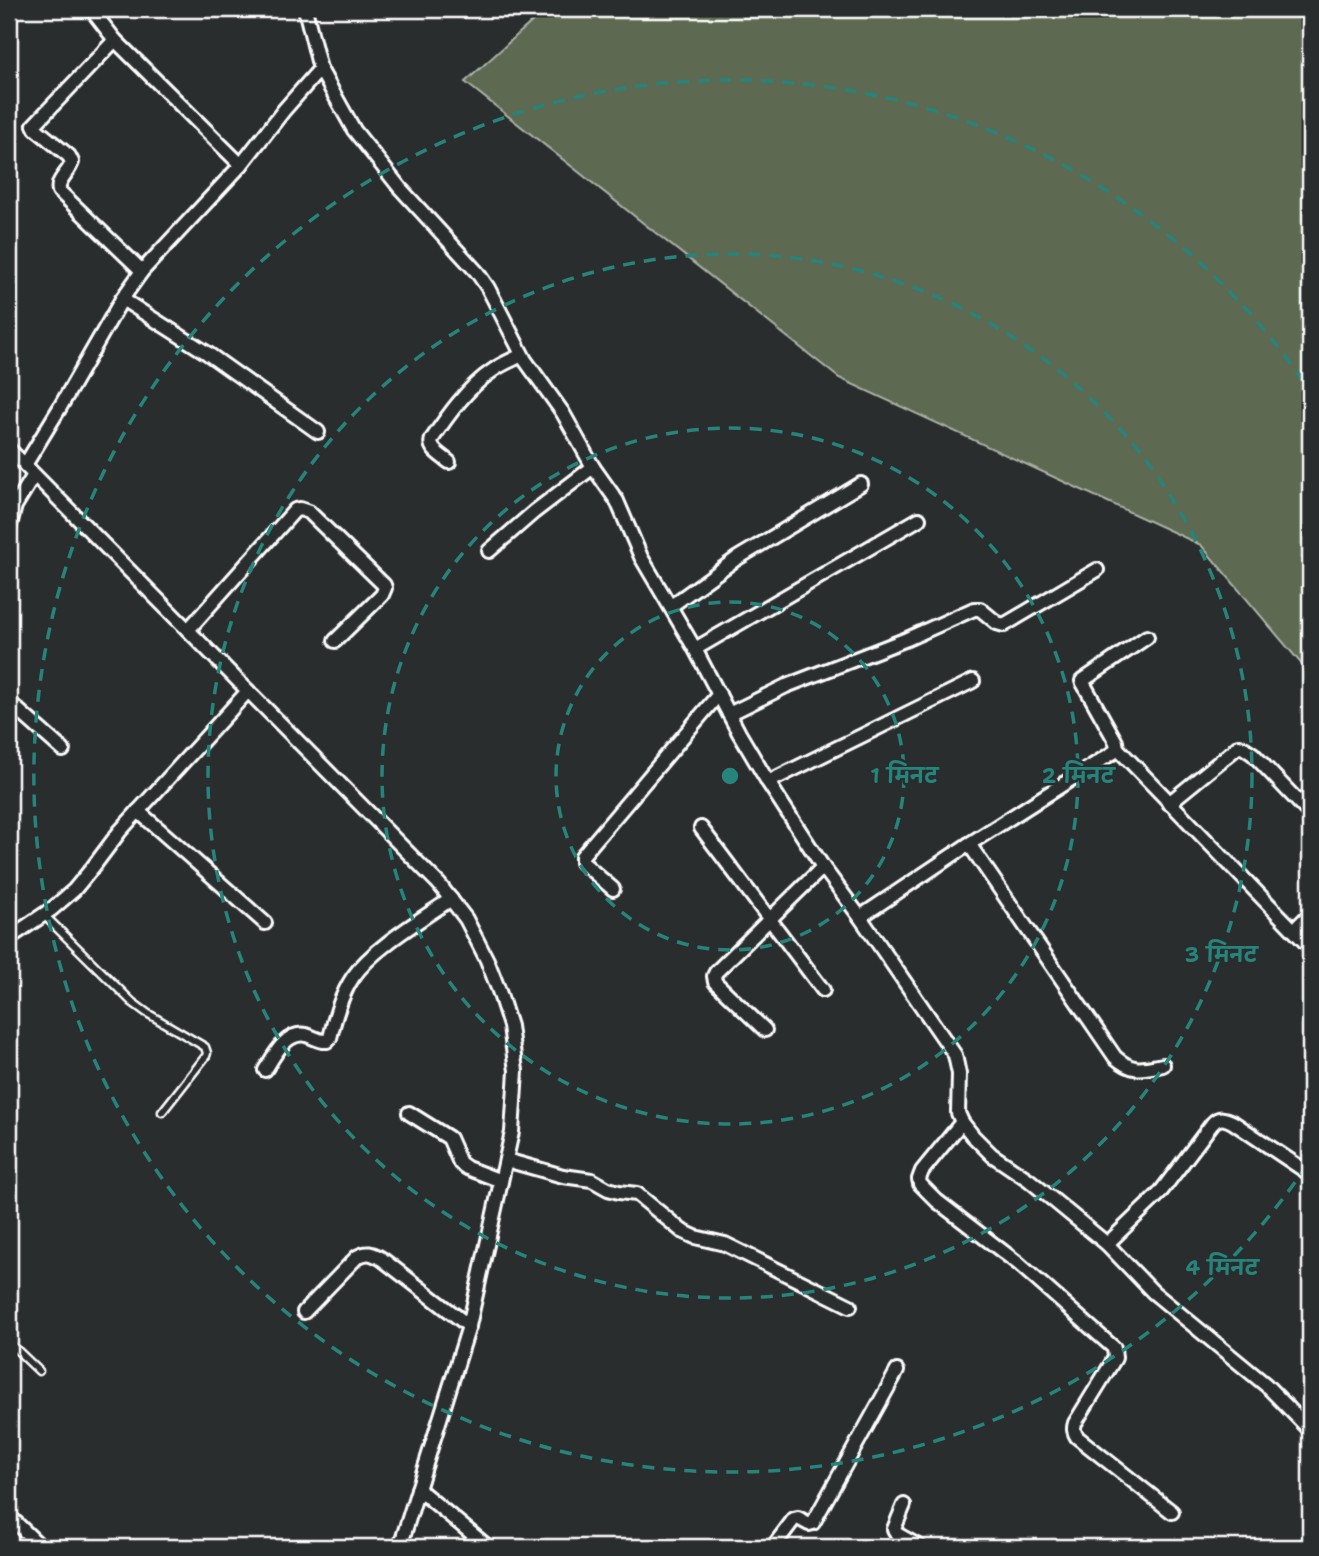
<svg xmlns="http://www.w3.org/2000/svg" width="1319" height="1556" font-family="'Shantell Sans','Playpen Sans Deva',sans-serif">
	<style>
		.green { fill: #5d6a51; stroke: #aeb4a8; stroke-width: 2 }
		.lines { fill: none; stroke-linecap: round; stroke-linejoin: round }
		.lane-casing { stroke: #fff; stroke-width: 11 }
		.street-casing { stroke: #fff; stroke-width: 18 }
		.lane { stroke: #2a2d2e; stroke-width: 6 }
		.street { stroke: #2a2d2e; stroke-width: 12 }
		.ring { fill: none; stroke: #27847c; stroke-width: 3.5; stroke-dasharray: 12 9 }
		.centre { fill: #27847c; stroke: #2a2d2e; stroke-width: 3.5 }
		.ring-label { font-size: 21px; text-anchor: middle; font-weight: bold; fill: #27847c; stroke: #2a2d2e; stroke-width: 5; stroke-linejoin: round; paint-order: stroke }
	</style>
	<rect width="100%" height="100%" fill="#2a2d2e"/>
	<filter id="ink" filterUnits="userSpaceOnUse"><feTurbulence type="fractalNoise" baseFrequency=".0143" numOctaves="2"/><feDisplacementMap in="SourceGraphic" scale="14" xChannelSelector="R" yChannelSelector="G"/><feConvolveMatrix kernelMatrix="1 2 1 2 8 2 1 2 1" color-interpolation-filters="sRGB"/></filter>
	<g filter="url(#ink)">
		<polygon class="green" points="546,9 1310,9 1310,674 1201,545 839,378 465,82"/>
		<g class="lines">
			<defs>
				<g id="lane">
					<polyline points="44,915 132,1002 147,1013 205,1047 207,1053 206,1056 162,1112"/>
					<polyline points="9,1348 13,1347 16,1349 39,1371"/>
				</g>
				<g id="street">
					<polyline points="91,9 115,40 241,165"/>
					<polyline points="305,9 320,69 354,130 400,188 477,272 488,288 525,360 563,413 593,467 617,501 641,557 695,649 739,733 768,782 823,867 860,917 955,1055 959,1074 958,1113 962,1122 973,1136 992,1155 1029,1180 1107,1244 1153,1292 1266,1385 1310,1430"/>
					<path d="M115,40L34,125L36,129L69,156L72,162C69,173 56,180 59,191L142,271"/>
					<polyline points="122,299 207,353 318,432"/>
					<polyline points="9,449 439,884 466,919 487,960 499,991 510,1026 516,1071 512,1132 469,1326 400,1547"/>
					<path d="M449,462C441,455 428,449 432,439C448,415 468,387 492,371C501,364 512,360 522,355"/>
					<polyline points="25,465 59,409 122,299 142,271 241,165 284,110 320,69"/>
					<polyline points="9,529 15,506 34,475"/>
					<polyline points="489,551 534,512 593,467"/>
					<polyline points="671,606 736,559 861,484"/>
					<polyline points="188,630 295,510 300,509 309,512 384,585 385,588 382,595 335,641"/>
					<polyline points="695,649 919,519"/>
					<polyline points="9,702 63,750"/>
					<polyline points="729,714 786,686 907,639 974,609 980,609 997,623 1004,625 1097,570"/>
					<polyline points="1117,748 1310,947"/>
					<polyline points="768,782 973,681"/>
					<polyline points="1169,803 1239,746 1244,748 1253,754 1310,814"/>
					<polyline points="138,811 265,923"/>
					<polyline points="701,828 823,990"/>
					<path d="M969,844L1115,1057C1133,1073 1142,1069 1163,1065"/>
					<polyline points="613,889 582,862 582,856 719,694"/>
					<polyline points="860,917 969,844 1114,752 1117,748 1116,742 1082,681 1147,637"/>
					<polyline points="1294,930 1310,914"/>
					<polyline points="9,938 52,909 74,890 93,867 120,831 248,691"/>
					<polyline points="765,1030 715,982 714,976 716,972 823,867"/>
					<path d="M265,1070C274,1056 286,1031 306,1035C314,1037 319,1042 327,1041L330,1038C335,1017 341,995 353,977C373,948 421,920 451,899"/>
					<polyline points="409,1113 449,1138 460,1163 467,1168 501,1181"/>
					<path d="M962,1122L922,1171L919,1179L920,1184L937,1201L1019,1264L1114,1348L1115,1358L1075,1423C1073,1429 1074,1432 1077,1437L1172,1512"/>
					<polyline points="506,1160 563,1176 592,1180 608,1189 619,1192 637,1194 682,1231 695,1237 725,1244 850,1306"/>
					<path d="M1107,1244L1159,1194L1212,1124C1219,1116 1225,1118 1234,1123L1310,1174"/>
					<path d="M304,1312L357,1257C367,1251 372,1253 382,1259L469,1326"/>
					<polyline points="418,1489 488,1547"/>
					<polyline points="904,1505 894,1529 897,1534 920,1547"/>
					<polyline points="9,1516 41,1547"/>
					<polyline points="773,1547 794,1519 798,1518 809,1524 813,1523 897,1371"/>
				</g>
			</defs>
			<use href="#lane" class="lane-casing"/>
			<use href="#street" class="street-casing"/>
			<use href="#lane" class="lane"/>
			<use href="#street" class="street"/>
		</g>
	</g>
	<g class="ring">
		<circle cx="730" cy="776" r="174"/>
		<circle cx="730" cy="776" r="348"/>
		<circle cx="730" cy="776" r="522"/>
		<path d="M1307 1165A696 696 0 1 1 1307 387"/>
	</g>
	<circle cx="730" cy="776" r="10" class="centre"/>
	<g class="ring-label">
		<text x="904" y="783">1 मिनट</text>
		<text x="1078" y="783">2 मिनट</text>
		<text x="1221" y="962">3 मिनट</text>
		<text x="1222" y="1275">4 मिनट</text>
	</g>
	<rect width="1319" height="1556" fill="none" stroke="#2a2d2e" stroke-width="35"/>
	<rect x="18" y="18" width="1284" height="1521" fill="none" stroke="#fff" stroke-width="2.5" filter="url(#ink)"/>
</svg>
